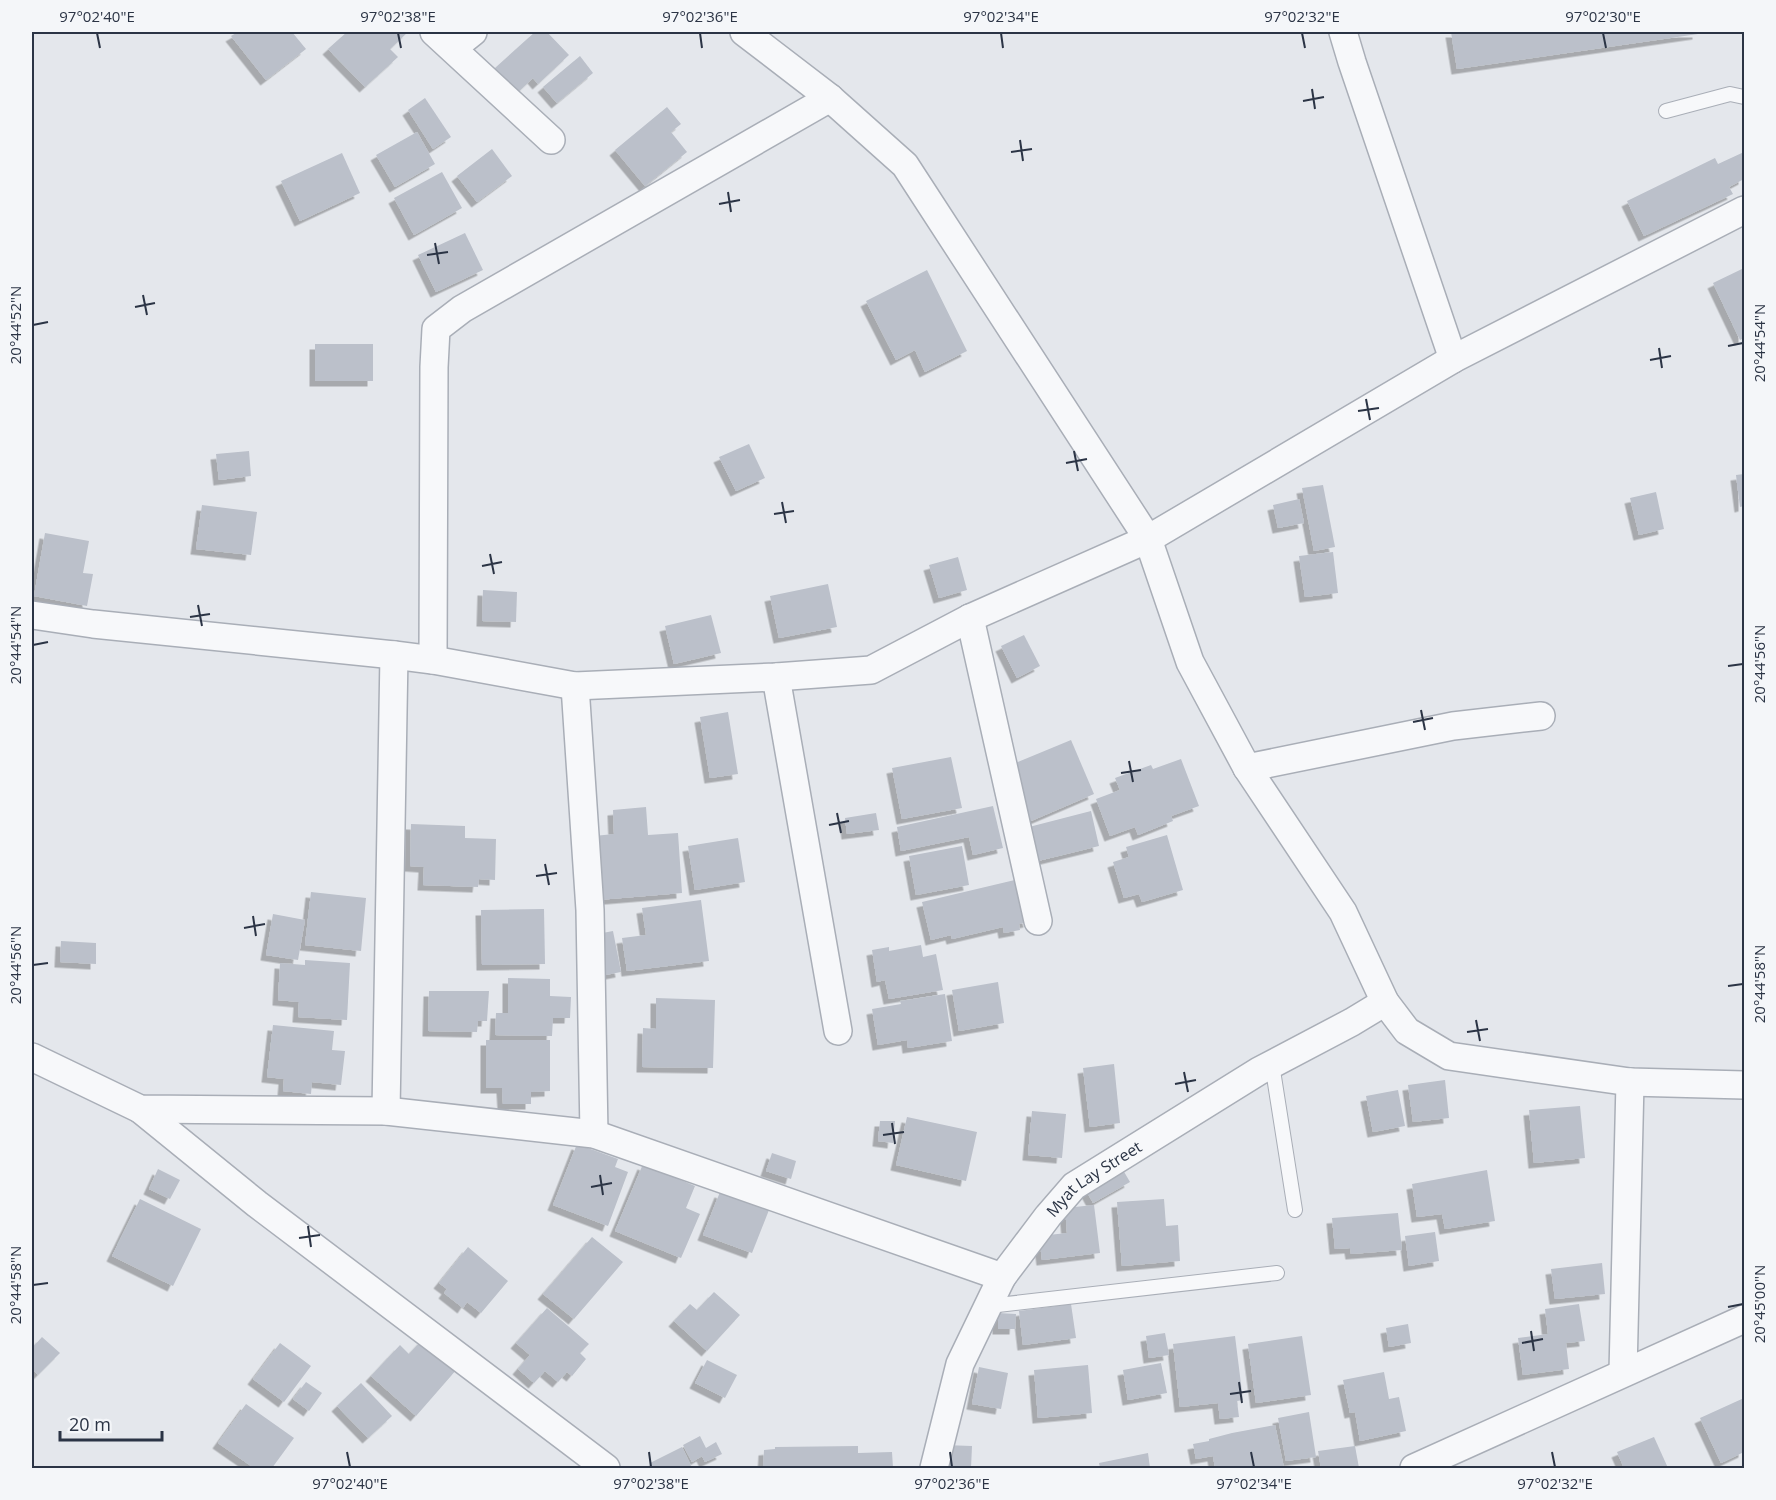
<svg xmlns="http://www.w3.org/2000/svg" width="1776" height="1500" font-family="'Open Sans',sans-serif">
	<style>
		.building { fill: #bbc0ca; filter: url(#shadow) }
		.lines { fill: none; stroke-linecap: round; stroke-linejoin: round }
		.service-casing { stroke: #a9aeb7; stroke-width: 16 }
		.minor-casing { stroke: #a9aeb7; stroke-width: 30 }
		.service { stroke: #f7f8fa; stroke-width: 14 }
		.minor { stroke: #f7f8fa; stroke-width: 27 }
		.ticks { fill: none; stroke: #2b3445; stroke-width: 2 }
		.labels { text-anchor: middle; stroke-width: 6; stroke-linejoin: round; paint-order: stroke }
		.street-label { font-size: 16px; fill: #2b3445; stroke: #f4f6f9 }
		.neatline { fill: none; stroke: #2b3445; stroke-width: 2 }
		.ticks-label { font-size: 15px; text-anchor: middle; fill: #2b3445 }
	</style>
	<defs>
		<filter id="shadow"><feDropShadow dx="-5.5" dy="5.5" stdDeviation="0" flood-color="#0004"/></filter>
	</defs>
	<rect width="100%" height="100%" fill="#e4e7ec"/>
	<g class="building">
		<polygon points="238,32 292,32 306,49 266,80 231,36"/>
		<polygon points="347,32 369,33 408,32 390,49 398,57 365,87 328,49"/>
		<polygon points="535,32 547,32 569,55 538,84 533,78 517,93 494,69"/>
		<polygon points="1451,32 1698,32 1698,34 1457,69"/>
		<polygon points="580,56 593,73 557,103 543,87"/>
		<polygon points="425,98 451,137 433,149 408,110"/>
		<polygon points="667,107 681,124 671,132 687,152 645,186 615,150"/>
		<polygon points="417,132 435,164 395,187 376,155"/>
		<polygon points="492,149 512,176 477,202 457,176"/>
		<polygon points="1744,152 1744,179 1729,187 1733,194 1644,236 1627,201 1715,158 1718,164"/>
		<polygon points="342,153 360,193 300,221 281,181"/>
		<polygon points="442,172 462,208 414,235 394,198"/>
		<polygon points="465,233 483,270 436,292 418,255"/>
		<polygon points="1744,268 1744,338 1740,340 1713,283"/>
		<polygon points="927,270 967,351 925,372 915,350 896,360 866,301"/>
		<rect x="315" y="344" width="58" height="37"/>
		<polygon points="749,444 765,478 736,491 719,457"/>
		<polygon points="249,451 251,476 219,480 216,454"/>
		<polygon points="1744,474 1744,506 1740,507 1736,475"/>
		<polygon points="1323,485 1335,547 1314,551 1302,488"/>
		<polygon points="1656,492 1664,529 1639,535 1630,498"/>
		<polygon points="1299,499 1304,523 1278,528 1273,505"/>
		<polygon points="202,505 257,512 251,555 196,549"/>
		<polygon points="45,533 89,541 83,573 93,574 87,606 34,596"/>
		<polygon points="1333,552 1338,593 1305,597 1299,556"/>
		<polygon points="958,557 967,590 939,598 929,565"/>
		<polygon points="828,584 837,627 779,638 770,596"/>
		<polygon points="483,590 517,592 516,622 482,621"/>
		<polygon points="711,615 721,653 674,664 665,626"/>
		<polygon points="1024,635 1040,666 1017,678 1001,646"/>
		<polygon points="728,712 738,774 710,778 700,717"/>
		<polygon points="1071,740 1094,794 1031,821 1008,766"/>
		<polygon points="951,757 962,808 902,819 892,768"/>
		<polygon points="1181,759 1199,806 1171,816 1173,821 1138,835 1135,827 1110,836 1096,799 1120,790 1115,778 1151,765 1153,769"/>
		<polygon points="993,806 1003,848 973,855 969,837 901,851 897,827"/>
		<polygon points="646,807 648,835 678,833 682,893 598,900 594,836 614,834 613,810"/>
		<polygon points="1091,811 1099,846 1038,861 1029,827"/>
		<polygon points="876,813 879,830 847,834 845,818"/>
		<polygon points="411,824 465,826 465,838 496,839 495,880 479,879 478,887 423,885 424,867 410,866"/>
		<polygon points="1167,835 1183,890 1142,902 1139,894 1124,898 1113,862 1129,857 1126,847"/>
		<polygon points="738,838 745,882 695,890 688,846"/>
		<polygon points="962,846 969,885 916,895 909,856"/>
		<polygon points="1019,879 1029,922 1019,924 1020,930 1004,933 1003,927 952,939 951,935 931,940 922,902"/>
		<polygon points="311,892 366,898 361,951 305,945"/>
		<polygon points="701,900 709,961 627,971 622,938 646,935 642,908"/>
		<polygon points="544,909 545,964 482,965 481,910"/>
		<polygon points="273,914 305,920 298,960 266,955"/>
		<polygon points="613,931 621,972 600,976 592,935"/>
		<polygon points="61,941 96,943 96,964 60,962"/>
		<polygon points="921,945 923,957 936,954 943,990 889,999 885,980 877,982 872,950 889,947 889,951"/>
		<polygon points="305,960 350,963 347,1020 298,1017 299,1002 278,1000 280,963 305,965"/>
		<polygon points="508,978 550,979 550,996 571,997 570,1018 553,1018 552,1036 495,1035 496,1013 508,1013"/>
		<polygon points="998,982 1004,1023 959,1031 952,990"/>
		<polygon points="429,991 489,991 487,1021 478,1021 477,1032 428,1031"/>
		<polygon points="945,994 952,1041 908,1048 907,1040 878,1045 872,1009 901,1004 900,1001"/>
		<polygon points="656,998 715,1000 713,1068 642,1067 643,1028 656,1029"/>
		<polygon points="273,1025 334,1031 332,1050 345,1051 341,1085 312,1082 311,1094 283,1091 284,1079 267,1077"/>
		<polygon points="486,1040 550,1040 550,1091 531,1092 531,1104 503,1104 502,1088 486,1088"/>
		<polygon points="1114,1064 1120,1123 1090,1127 1083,1068"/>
		<polygon points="1445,1080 1449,1118 1413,1122 1408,1085"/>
		<polygon points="1398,1090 1405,1126 1373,1132 1366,1096"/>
		<polygon points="1580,1106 1585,1158 1534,1163 1529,1110"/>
		<polygon points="1032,1111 1066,1114 1062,1158 1028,1155"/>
		<polygon points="907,1117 977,1132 966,1181 896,1165"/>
		<polygon points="880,1121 895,1121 893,1143 878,1141"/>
		<polygon points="577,1144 618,1159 615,1167 628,1172 608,1226 553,1205"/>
		<polygon points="772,1153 796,1161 791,1179 766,1171"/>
		<polygon points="643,1164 695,1186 686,1208 700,1214 681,1258 615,1231"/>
		<polygon points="158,1169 180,1180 170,1199 149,1189"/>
		<polygon points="1123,1170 1130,1182 1093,1203 1086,1190"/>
		<polygon points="1487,1170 1495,1221 1445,1229 1442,1214 1417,1217 1412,1184"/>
		<polygon points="720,1192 769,1210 752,1253 703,1235"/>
		<polygon points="140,1199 201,1229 173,1286 112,1256"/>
		<polygon points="1164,1199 1166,1226 1178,1225 1180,1261 1122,1266 1117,1202"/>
		<polygon points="1094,1205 1100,1253 1042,1260 1039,1236 1067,1233 1065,1208"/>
		<polygon points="1398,1213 1402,1250 1351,1254 1350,1248 1335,1249 1332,1218"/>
		<polygon points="1435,1232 1439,1261 1409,1266 1405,1236"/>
		<polygon points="592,1237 623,1262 574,1319 543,1294"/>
		<polygon points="468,1247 508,1281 481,1313 467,1302 463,1308 444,1293 447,1289 439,1283"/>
		<polygon points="1602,1263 1605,1294 1555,1299 1551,1269"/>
		<polygon points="714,1292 740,1315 707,1351 674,1321 690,1304 697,1310"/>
		<polygon points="1071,1304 1076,1338 1023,1345 1019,1311"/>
		<polygon points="1579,1304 1585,1341 1566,1343 1569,1369 1523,1375 1518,1338 1548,1334 1545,1309"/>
		<polygon points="547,1308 589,1344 580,1353 586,1359 572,1376 567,1372 558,1382 545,1371 534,1383 518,1369 530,1355 516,1343"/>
		<polygon points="998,1313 1016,1314 1015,1329 998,1329"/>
		<polygon points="1408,1324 1411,1343 1389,1347 1386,1328"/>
		<polygon points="1165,1333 1169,1355 1149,1358 1146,1336"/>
		<polygon points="1235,1336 1243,1400 1237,1401 1239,1417 1220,1419 1218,1403 1180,1407 1173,1344"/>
		<polygon points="1302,1336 1311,1395 1256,1403 1248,1344"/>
		<polygon points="42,1337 60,1353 38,1375 32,1369 32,1348"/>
		<polygon points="423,1339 457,1369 416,1416 371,1376 400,1345 409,1354"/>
		<polygon points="280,1343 311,1366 284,1402 253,1379"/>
		<polygon points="707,1360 737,1375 725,1398 695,1383"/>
		<polygon points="1161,1363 1167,1393 1128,1400 1123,1370"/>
		<polygon points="1088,1365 1092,1413 1038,1418 1034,1370"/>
		<polygon points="979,1367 1008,1373 1001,1409 972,1404"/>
		<polygon points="1384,1372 1389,1399 1399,1397 1406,1431 1360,1441 1355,1412 1350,1413 1343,1380"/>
		<polygon points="306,1382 322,1393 309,1411 293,1399"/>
		<polygon points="361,1383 392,1416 368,1438 337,1406"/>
		<polygon points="1744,1398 1744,1452 1721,1463 1700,1418"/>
		<polygon points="246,1404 294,1438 272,1468 254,1468 218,1443"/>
		<polygon points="1309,1412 1316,1457 1286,1461 1278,1418"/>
		<polygon points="1275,1425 1284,1468 1215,1468 1213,1456 1196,1459 1193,1444 1209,1441 1209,1439 1232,1433"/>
		<polygon points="700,1436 706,1448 716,1442 722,1454 705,1462 702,1456 692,1462 683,1445"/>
		<polygon points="1654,1437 1668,1468 1624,1468 1617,1452"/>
		<polygon points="944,1445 972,1446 971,1468 943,1468"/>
		<polygon points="858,1446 858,1453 892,1452 893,1468 763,1468 764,1450 775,1449 775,1447"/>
		<polygon points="1355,1446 1359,1468 1321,1468 1318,1451"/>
		<polygon points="682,1447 692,1468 653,1468 650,1463"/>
		<polygon points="1148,1453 1150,1468 1100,1468 1099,1463"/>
	</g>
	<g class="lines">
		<defs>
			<g id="service">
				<polyline points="1666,111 1730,94 1744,97"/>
				<polyline points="1272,1064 1295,1210"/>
				<polyline points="989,1306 1277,1273"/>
			</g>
			<g id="minor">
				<polyline points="434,32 551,140"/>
				<polyline points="744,32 830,98 905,165 1148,539 1190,662 1247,768 1343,912 1385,1002 1407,1031 1449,1056 1630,1082 1744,1085"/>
				<polyline points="1343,32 1352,62 1453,359"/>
				<polyline points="453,48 473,32"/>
				<polyline points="32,615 93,624 394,655 433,660 575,686 776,677 871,670 970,618 1148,539 1453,359 1744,210"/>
				<polyline points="970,618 1038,921"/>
				<polyline points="433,660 434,367 436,329 462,309 830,98"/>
				<polyline points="776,677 838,1031"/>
				<polyline points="575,686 590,910 594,1134"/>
				<polyline points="1247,768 1453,726 1541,716"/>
				<polyline points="32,1057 140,1109 386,1111 594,1134 1002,1277"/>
				<polyline points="140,1109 257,1204 606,1468"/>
				<polyline points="386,1111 394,655"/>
				<polyline points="1623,1372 1630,1082"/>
				<path id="s1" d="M934,1468L960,1364L1002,1277L1048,1216L1074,1186L1259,1071L1352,1022L1385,1002"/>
				<polyline points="1414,1468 1744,1319"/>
			</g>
		</defs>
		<use href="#service" class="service-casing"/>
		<use href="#minor" class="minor-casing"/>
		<use href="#service" class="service"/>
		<use href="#minor" class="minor"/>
	</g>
	<path class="ticks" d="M97,33L100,48M398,33L401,48M700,33L702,48M1001,33L1003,48M1302,33L1305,48M1603,33L1606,48M1312,89L1315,109M1303,101L1324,97M1020,140L1023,161M1011,152L1032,149M728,192L731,212M719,204L740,200M435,243L439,264M427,255L448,252M143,295L147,315M135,307L155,303M33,325L48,322M1728,346L1743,343M1659,348L1662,368M1650,360L1671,356M1366,399L1370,420M1358,411L1379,408M1074,451L1078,471M1066,463L1087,459M782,502L786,523M774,514L794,511M490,554L494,574M482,566L502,562M198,605L202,626M190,617L210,614M33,645L48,642M1728,666L1743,664M1421,710L1425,730M1413,722L1433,718M1129,761L1133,782M1121,773L1141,770M837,813L841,833M829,825L849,821M545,864L549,885M536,876L557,873M253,916L256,936M244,928L265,924M33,965L48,963M1728,986L1743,984M1476,1020L1480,1041M1467,1032L1488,1029M1184,1072L1188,1092M1175,1084L1196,1080M892,1123L895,1144M883,1135L904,1132M600,1175L603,1195M591,1187L612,1183M308,1226L311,1247M299,1238L320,1235M33,1285L48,1283M1728,1307L1743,1304M1531,1331L1534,1351M1522,1343L1543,1339M1239,1382L1242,1403M1230,1394L1251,1391M347,1452L350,1467M649,1452L651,1467M950,1452L952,1467M1251,1452L1254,1467M1552,1452L1555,1467"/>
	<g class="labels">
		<g class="street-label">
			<text dy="6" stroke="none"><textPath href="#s1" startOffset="340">Myat Lay Street</textPath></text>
		</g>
	</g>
	<rect width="1776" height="1500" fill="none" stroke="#f4f6f9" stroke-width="66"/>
	<path d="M60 1431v9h102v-9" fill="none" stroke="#2b3445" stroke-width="3"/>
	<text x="69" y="1431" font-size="18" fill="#2b3445" stroke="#f4f6f9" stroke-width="4.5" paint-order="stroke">20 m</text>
	<rect x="33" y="33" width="1710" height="1434" class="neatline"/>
	<g class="ticks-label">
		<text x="97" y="22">97°02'40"E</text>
		<text x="398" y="22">97°02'38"E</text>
		<text x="700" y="22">97°02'36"E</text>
		<text x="1001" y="22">97°02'34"E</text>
		<text x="1302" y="22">97°02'32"E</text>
		<text x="1603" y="22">97°02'30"E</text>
		<text transform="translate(16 325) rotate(-90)" y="5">20°44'52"N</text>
		<text transform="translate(1760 343) rotate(-90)" y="5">20°44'54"N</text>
		<text transform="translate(16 645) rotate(-90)" y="5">20°44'54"N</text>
		<text transform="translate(1760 664) rotate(-90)" y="5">20°44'56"N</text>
		<text transform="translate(16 965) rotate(-90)" y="5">20°44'56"N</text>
		<text transform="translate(1760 984) rotate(-90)" y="5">20°44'58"N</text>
		<text transform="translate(16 1285) rotate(-90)" y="5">20°44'58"N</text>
		<text transform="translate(1760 1304) rotate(-90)" y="5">20°45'00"N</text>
		<text x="350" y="1489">97°02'40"E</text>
		<text x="651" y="1489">97°02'38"E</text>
		<text x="952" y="1489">97°02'36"E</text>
		<text x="1254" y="1489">97°02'34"E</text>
		<text x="1555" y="1489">97°02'32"E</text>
	</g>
</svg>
